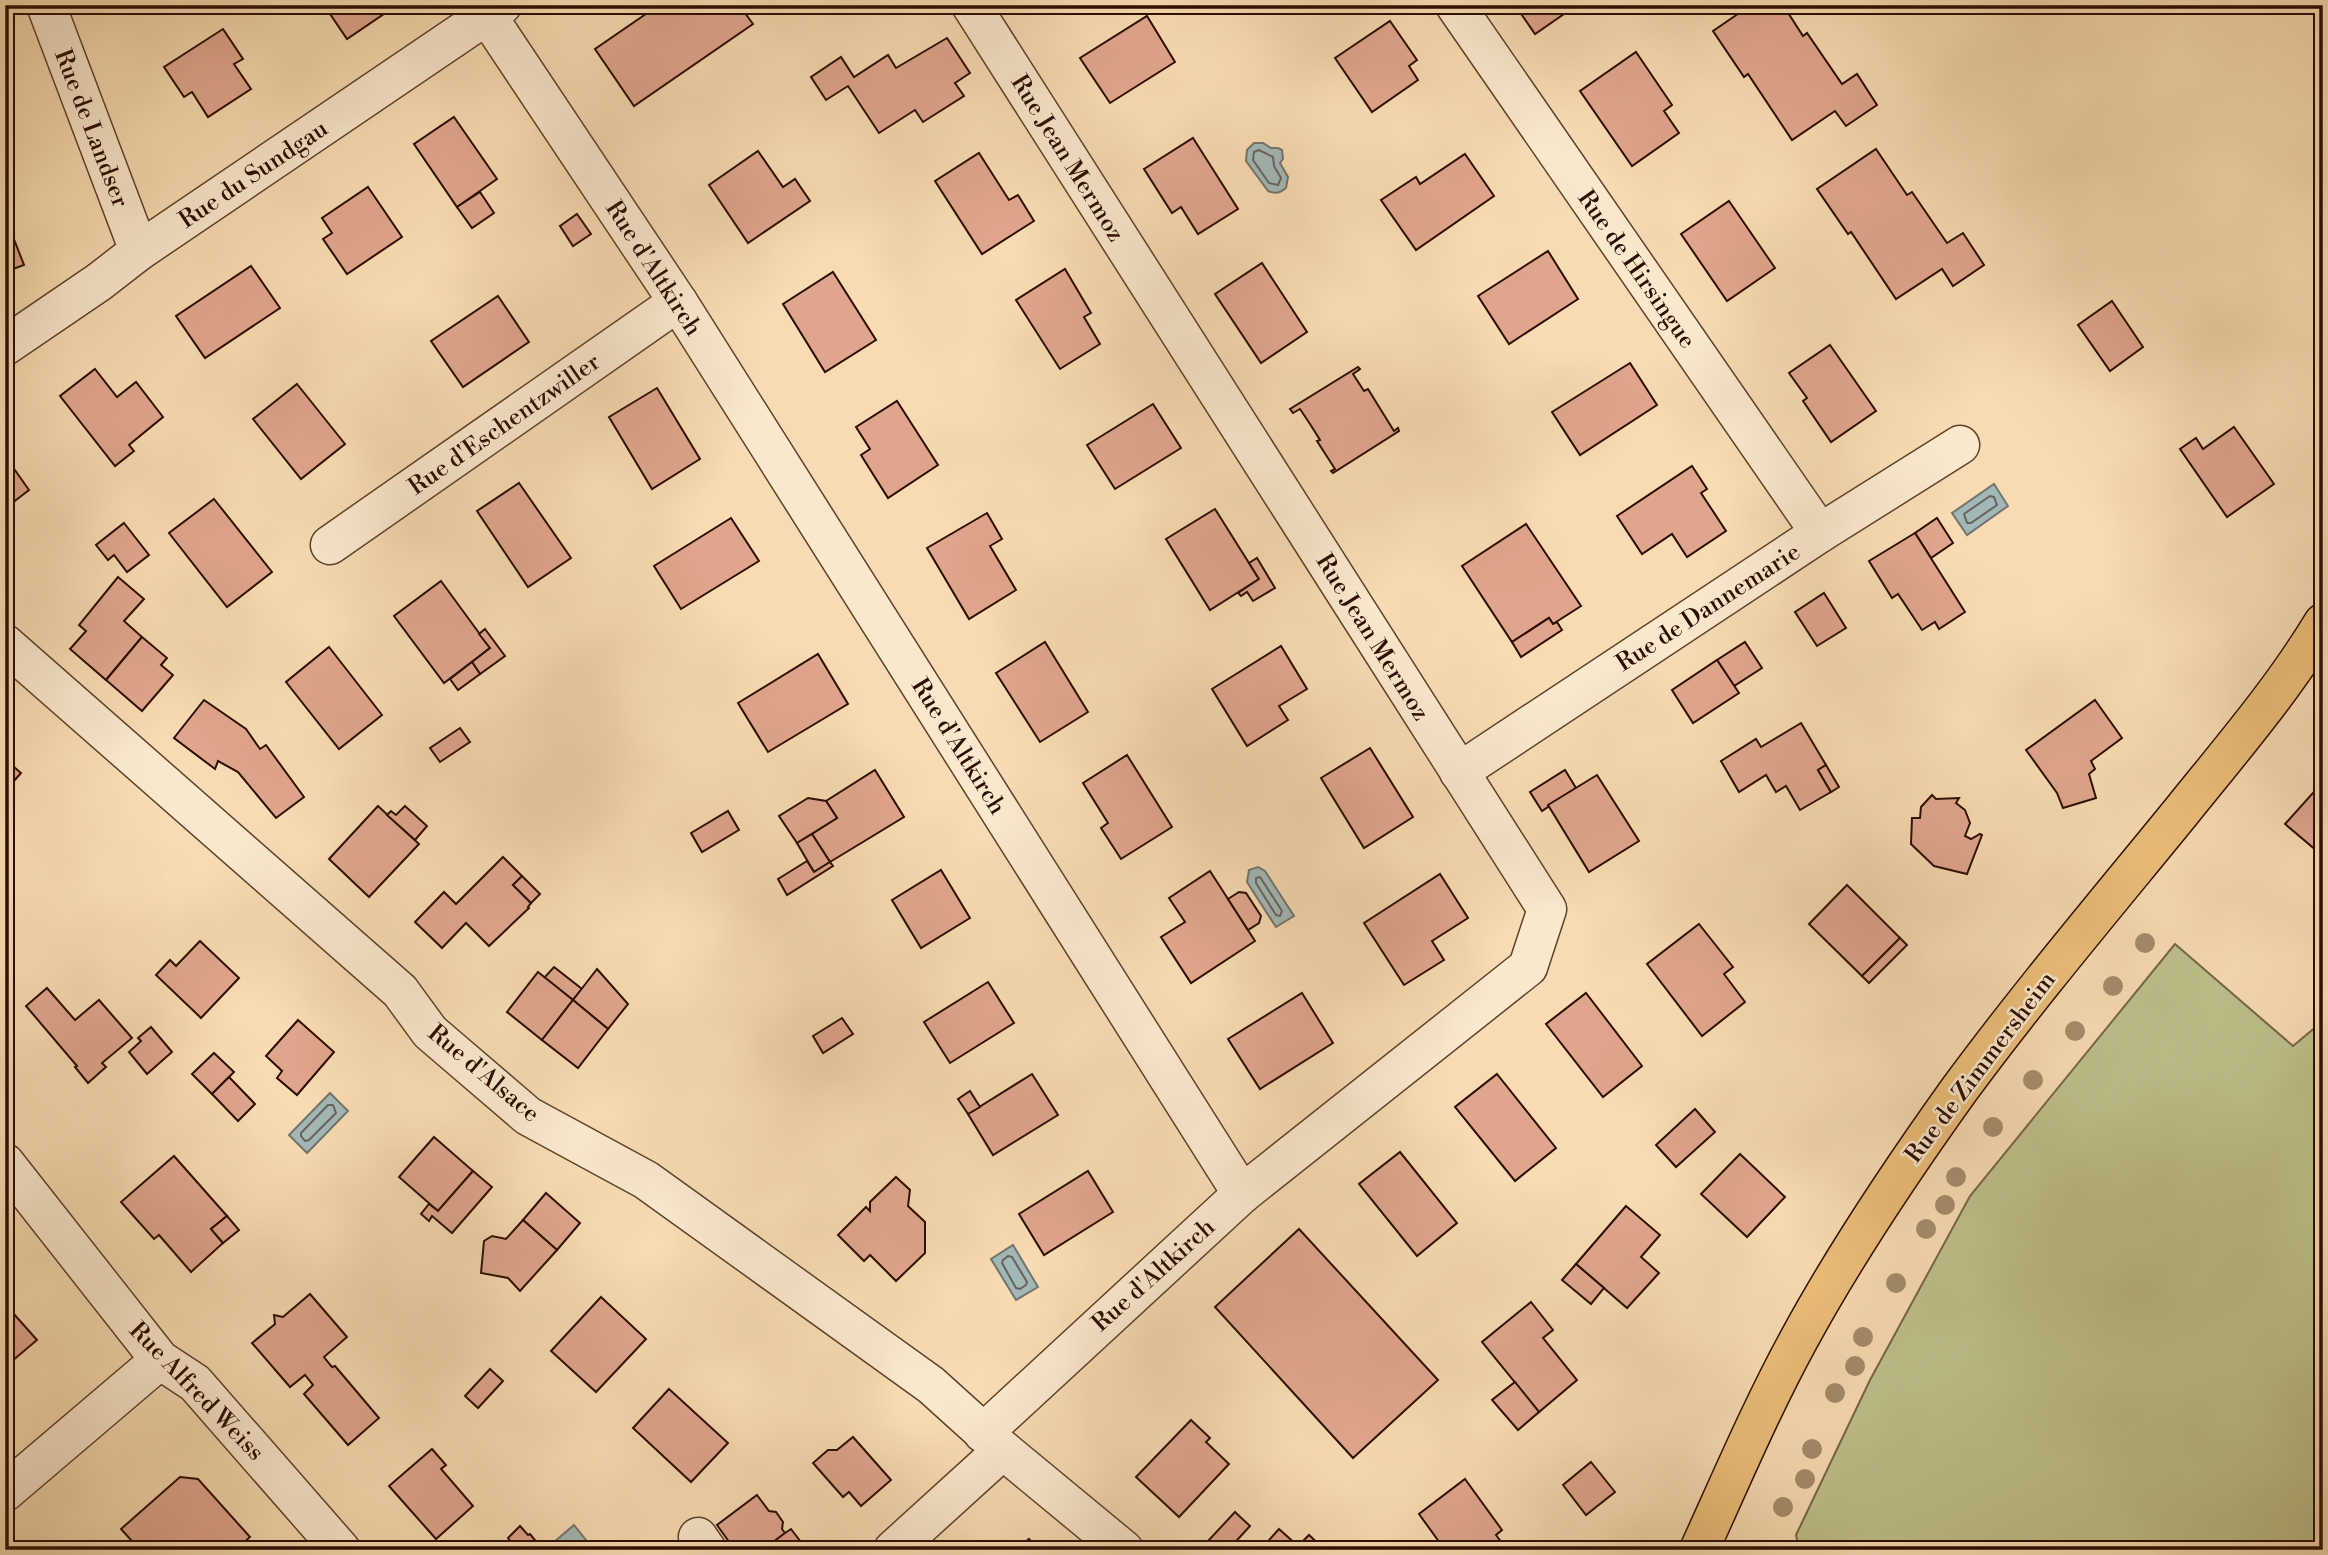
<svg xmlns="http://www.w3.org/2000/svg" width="2328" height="1555" font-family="'Libre Bodoni',serif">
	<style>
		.green { fill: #bec08b; stroke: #756646; stroke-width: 2 }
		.water { fill: #a2b8b7; stroke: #73746e; stroke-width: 2 }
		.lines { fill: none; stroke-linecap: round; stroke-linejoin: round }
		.shore { stroke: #67625c; stroke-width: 2 }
		.building { fill: #e0a68d; stroke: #2c0d00; stroke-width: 2 }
		.minor-casing { stroke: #5f402c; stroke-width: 41 }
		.major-casing { stroke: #2c0d00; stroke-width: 41 }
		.minor { stroke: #fae8cd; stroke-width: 38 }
		.major { stroke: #ecbe79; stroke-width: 38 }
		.tree { fill: #a48c6b }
		.labels { text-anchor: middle; stroke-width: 5; stroke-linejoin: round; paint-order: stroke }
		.street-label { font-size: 24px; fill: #2c0d00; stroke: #fae8cd }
	</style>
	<rect width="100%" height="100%" fill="#f8dbb2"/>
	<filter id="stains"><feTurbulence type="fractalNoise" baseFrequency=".00286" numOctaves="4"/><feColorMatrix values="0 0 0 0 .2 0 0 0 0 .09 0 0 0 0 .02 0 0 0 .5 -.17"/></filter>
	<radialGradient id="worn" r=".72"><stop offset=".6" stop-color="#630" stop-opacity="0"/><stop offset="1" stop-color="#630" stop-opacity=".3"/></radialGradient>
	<polygon class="green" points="2175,944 2293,1046 2323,1021 2323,1550 1799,1550 1796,1535 1870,1380 1970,1196"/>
	<g class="water">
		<path d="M1254,143H1263L1271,148H1278L1282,150L1283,159L1280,163L1288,177L1286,188C1280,193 1276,194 1268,191L1246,161L1247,150Z"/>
		<polygon points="1994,484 2008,506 1967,535 1952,513"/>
		<polygon points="1258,867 1265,871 1294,916 1276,927 1247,882 1249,870"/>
		<polygon points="330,1093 348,1111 307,1153 289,1135"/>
		<polygon points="1013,1245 1038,1287 1016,1300 991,1259"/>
		<polygon points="574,1525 594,1550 561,1550 554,1542"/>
	</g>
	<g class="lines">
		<g class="shore">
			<polygon points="1259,150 1273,157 1274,166 1281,178 1278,185 1269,183 1253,160 1254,152"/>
			<polygon points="1990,496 1994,497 1997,505 1971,523 1967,523 1964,514"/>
			<polygon points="1260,877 1282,911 1280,916 1276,915 1256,883 1256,878"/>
			<polygon points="328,1105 333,1105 336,1113 309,1140 305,1141 301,1136 301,1133"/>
			<polygon points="1008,1256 1012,1257 1027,1282 1026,1285 1020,1289 1016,1288 1002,1263 1003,1260"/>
		</g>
	</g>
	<g class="building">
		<polygon points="324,5 392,5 394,7 347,39"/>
		<polygon points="659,5 739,5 753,24 634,106 595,49"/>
		<polygon points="1515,5 1558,5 1564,14 1535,34"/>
		<polygon points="1751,5 1783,5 1803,36 1807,33 1842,84 1857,74 1877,105 1846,126 1835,111 1792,140 1748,74 1744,77 1713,31"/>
		<polygon points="1147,16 1175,62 1110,103 1080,58"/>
		<polygon points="1390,21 1417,60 1409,66 1418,80 1372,112 1335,58"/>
		<polygon points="223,29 243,59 234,64 251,89 208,117 192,92 184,97 164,67"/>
		<polygon points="947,38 970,73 955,83 964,96 923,122 915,110 879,133 848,86 826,100 811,77 841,57 854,77 888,55 896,68"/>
		<polygon points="1636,52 1672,105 1664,111 1679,133 1632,166 1580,91"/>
		<polygon points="454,117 497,179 457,207 414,144"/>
		<polygon points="1193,138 1238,209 1198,234 1181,207 1172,213 1144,169"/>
		<polygon points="1876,149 1907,195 1912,192 1947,243 1963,233 1984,265 1953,286 1942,269 1896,299 1851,232 1848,234 1817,189"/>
		<polygon points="758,151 783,187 795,179 810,201 748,243 709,185"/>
		<polygon points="979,153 1009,200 1018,195 1034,221 982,254 935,181"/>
		<polygon points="1465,154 1494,196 1416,250 1381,200 1416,177 1420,184"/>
		<polygon points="368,187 402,237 347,274 323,239 332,233 322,218"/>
		<polygon points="480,192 494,213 472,228 457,207"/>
		<polygon points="1729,201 1775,268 1727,301 1681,234"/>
		<polygon points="577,214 591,234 573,246 560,226"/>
		<polygon points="5,216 24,265 5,272"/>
		<polygon points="1548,251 1578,299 1509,344 1478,296"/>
		<polygon points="1262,263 1307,332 1261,363 1215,294"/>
		<polygon points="251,266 280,308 205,358 176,316"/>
		<polygon points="1065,269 1091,313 1084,317 1100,344 1060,369 1016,300"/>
		<polygon points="833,272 876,340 825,372 783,304"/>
		<polygon points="498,296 529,342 463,387 431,341"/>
		<polygon points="2112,301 2143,347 2110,371 2078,325"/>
		<polygon points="1830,345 1876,411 1831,442 1803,401 1807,398 1789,373"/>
		<polygon points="1630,363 1657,405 1580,455 1552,412"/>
		<polygon points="1358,367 1360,369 1353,374 1364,391 1368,389 1394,431 1398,428 1399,431 1333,473 1331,471 1335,469 1317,441 1320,440 1310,424 1300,409 1293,413 1290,409"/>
		<polygon points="95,369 117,397 136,382 163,417 129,445 134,451 115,466 60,396"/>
		<polygon points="297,384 345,444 301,479 253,419"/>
		<polygon points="657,388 700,459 652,489 609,417"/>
		<polygon points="897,401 938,465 888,498 861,455 870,449 856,427"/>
		<polygon points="1153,404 1181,448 1115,489 1087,445"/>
		<polygon points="2234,427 2274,484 2227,517 2180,449 2196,438 2203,449"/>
		<polygon points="5,456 29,490 7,507 5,516"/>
		<polygon points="1692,466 1707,489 1701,493 1726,531 1687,557 1672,534 1642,554 1617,516"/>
		<polygon points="519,483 571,558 528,587 477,511"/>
		<polygon points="214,499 272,572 227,607 169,533"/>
		<polygon points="1215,509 1259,579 1210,610 1166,539"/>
		<polygon points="987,513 1002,539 990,546 1016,590 969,619 927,548"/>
		<polygon points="731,518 759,561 681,609 654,566"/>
		<polygon points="1937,518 1953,543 1931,558 1915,533"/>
		<polygon points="124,523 149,555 127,572 114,555 108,560 96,545"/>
		<polygon points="1526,524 1581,606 1553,624 1549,618 1512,642 1462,566"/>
		<polygon points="1915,533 1965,612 1939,629 1935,622 1922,630 1898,594 1892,598 1869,561"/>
		<polygon points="1257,558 1275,588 1253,601 1247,592 1241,596 1238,593 1259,579 1249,563"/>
		<polygon points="118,577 144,599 124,621 142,637 106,680 70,649 86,631 79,625"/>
		<polygon points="441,581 490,648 444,683 394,616"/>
		<polygon points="1824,593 1846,628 1817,646 1795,612"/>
		<polygon points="1549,618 1553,624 1557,622 1562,630 1521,657 1512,642"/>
		<polygon points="485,629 505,656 480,674 472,662 490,648 479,634"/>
		<polygon points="142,637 167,658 161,665 173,675 142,711 106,680"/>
		<polygon points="1045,642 1088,712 1040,742 996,673"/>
		<polygon points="1745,642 1762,668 1734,686 1717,660"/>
		<polygon points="1281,646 1307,689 1279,706 1288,720 1247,746 1212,689"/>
		<polygon points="329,647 382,715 339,749 286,682"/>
		<polygon points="818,654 848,704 768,752 738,703"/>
		<polygon points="1717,660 1739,693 1693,723 1672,690"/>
		<polygon points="472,662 480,674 458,690 450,679"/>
		<polygon points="204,700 246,729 260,749 266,745 304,797 276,818 238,772 218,761 215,769 174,738"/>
		<polygon points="2095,700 2122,738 2091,761 2095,769 2089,774 2096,798 2063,808 2057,793 2026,750"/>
		<polygon points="1801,723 1826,765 1818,770 1831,792 1800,810 1786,786 1776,792 1766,775 1739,792 1721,761 1756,739 1761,747"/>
		<polygon points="460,728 470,742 440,762 430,748"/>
		<polygon points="1370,748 1413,817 1364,848 1321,778"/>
		<polygon points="1127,755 1172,827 1121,859 1101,828 1108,823 1083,783"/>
		<polygon points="5,759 21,773 5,791"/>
		<polygon points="1826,765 1839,787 1831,792 1818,770"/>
		<polygon points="875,770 904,817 830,862 812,834 837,818 826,801"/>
		<polygon points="1565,770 1576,788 1542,811 1530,792"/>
		<polygon points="1597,775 1639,841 1589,872 1548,805"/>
		<polygon points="2320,785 2323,787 2323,856 2285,824"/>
		<polygon points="1932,795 1936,799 1959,798 1956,803 1965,810 1970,823 1965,836 1971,839 1980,834 1982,835 1967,874 1934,866 1911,844 1912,818 1920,818 1921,807"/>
		<polygon points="808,798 826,801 837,818 797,843 779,816"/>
		<polygon points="378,806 419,844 369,897 329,859"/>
		<polygon points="405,806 427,826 415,840 387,815 391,811 396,815"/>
		<polygon points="728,811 739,830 702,852 691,833"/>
		<polygon points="812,834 830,862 814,872 797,843"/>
		<polygon points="503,857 522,876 513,885 531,903 528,907 529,908 489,946 466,923 442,948 415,922 444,892 456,904"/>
		<polygon points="807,861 814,872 830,862 833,866 787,895 778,879"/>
		<polygon points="941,870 970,918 921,948 892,900"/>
		<polygon points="1210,871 1255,941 1191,983 1161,937 1185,922 1169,898"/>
		<polygon points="1440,874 1468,918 1432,941 1444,960 1404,985 1364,923"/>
		<polygon points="522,876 540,894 531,903 513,885"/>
		<polygon points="1847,885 1900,938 1862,976 1809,924"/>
		<polygon points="1239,892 1246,893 1261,916 1259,923 1248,930 1228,899"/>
		<polygon points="1699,924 1733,967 1724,974 1745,1002 1702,1036 1647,964"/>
		<polygon points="1900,938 1907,945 1869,983 1862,976"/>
		<polygon points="200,941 239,978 201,1018 156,975 170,960 176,966"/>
		<polygon points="554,967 582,989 573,1000 544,978"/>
		<polygon points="597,969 628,1004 608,1029 573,1000"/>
		<polygon points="538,972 573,1000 542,1040 507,1012"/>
		<polygon points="988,982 1014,1023 950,1063 924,1022"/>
		<polygon points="47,988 75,1020 99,1000 132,1038 102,1063 106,1067 88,1083 75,1067 77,1066 26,1006"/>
		<polygon points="1302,993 1333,1043 1260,1089 1228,1039"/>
		<polygon points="1586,993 1642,1066 1603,1097 1546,1024"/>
		<polygon points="573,1000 608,1029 578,1068 542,1040"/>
		<polygon points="842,1018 853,1034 823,1053 813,1036"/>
		<polygon points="298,1020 334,1052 297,1095 277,1078 282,1071 266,1056"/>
		<polygon points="151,1027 172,1052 147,1074 129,1052 141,1041 138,1038"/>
		<polygon points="214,1053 234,1072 212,1094 192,1074"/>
		<polygon points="1032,1074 1058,1115 993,1155 968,1114"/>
		<polygon points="1497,1074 1556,1148 1515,1181 1455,1107"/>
		<polygon points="229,1077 255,1104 238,1121 212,1094"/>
		<polygon points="970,1091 980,1107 968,1114 958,1099"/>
		<polygon points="1695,1109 1715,1132 1676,1167 1656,1145"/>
		<polygon points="434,1137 473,1171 438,1211 399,1177"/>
		<polygon points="1400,1152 1457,1223 1417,1256 1359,1184"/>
		<polygon points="1740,1154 1785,1197 1747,1237 1701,1194"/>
		<polygon points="174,1156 227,1216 211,1229 223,1243 191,1272 159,1235 154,1239 121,1202"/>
		<polygon points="473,1171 492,1187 452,1233 432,1216 429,1221 421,1214 429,1204 438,1211"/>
		<polygon points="1088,1171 1113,1212 1044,1255 1019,1214"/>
		<polygon points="896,1177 910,1190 908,1206 925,1222 925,1253 896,1281 870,1255 864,1261 838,1235 866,1207 870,1211 870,1202"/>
		<polygon points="546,1193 580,1223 557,1250 523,1220"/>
		<polygon points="1626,1206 1660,1235 1641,1257 1659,1273 1627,1308 1576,1264"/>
		<polygon points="227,1216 239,1230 223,1243 211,1229"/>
		<polygon points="523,1220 557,1250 520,1291 508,1278 481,1273 484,1241 492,1236 506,1239"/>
		<polygon points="1299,1229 1438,1380 1353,1458 1215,1307"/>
		<polygon points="1576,1264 1604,1288 1591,1304 1562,1280"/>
		<polygon points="310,1294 347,1337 324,1357 332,1367 335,1366 379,1418 348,1445 304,1394 313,1385 305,1375 290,1387 252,1343 275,1324 274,1315 283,1317"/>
		<polygon points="601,1297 646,1339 596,1392 551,1351"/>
		<polygon points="1531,1302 1553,1330 1543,1338 1577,1380 1539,1412 1482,1342"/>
		<polygon points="13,1313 37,1340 5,1367 5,1320"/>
		<polygon points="490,1369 503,1381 478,1408 465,1396"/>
		<polygon points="1515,1382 1539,1412 1518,1430 1492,1400"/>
		<polygon points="669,1389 728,1443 691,1482 633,1428"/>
		<polygon points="1191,1420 1210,1438 1206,1442 1229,1464 1179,1517 1136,1477"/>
		<polygon points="853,1437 891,1480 861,1506 849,1492 843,1497 813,1463 828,1450 837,1450"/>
		<polygon points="432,1449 446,1465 441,1469 473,1506 436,1539 389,1486"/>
		<polygon points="1591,1462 1615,1492 1586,1515 1563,1485"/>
		<polygon points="180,1477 198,1479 250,1537 235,1550 194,1550 190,1546 178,1545 172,1550 140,1550 121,1529"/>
		<polygon points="1465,1479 1502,1530 1496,1535 1507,1550 1445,1550 1419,1514"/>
		<polygon points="757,1495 769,1511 776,1512 783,1522 782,1529 785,1533 763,1550 735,1550 717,1525"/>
		<polygon points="1235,1512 1250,1526 1228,1550 1217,1550 1208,1541"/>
		<polygon points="520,1526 528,1535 530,1534 543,1550 511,1550 515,1547 508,1538"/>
		<polygon points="791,1529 807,1550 763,1550 785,1533"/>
		<polygon points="1279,1529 1298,1546 1309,1535 1325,1550 1260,1550"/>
		<polygon points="1029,1539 1038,1550 1015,1550"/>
	</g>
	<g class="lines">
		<defs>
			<g id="minor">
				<polyline points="46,5 139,251"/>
				<polyline points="480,5 678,302 1242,1194 983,1433"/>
				<polyline points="971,5 1547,909 1528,967 1242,1194"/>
				<polyline points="1455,5 1820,533"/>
				<polyline points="5,346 99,282 139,251 502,5"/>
				<polyline points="330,545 678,302"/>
				<polyline points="5,644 400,991 430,1032 528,1116 646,1180 931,1385 1003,1450 1124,1550"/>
				<polyline points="1459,772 1820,533 1960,445"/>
				<polyline points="5,1163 160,1360 195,1383 341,1550"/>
				<polyline points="5,1492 160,1360"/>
				<polyline points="698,1537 707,1550"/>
				<polyline points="893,1550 1003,1450"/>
			</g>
			<path id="major" d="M1699,1550C1731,1480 1761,1409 1798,1341C1845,1254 1901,1171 1959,1090C2029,995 2106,904 2181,812C2230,751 2282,691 2323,623"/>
		</defs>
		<use href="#minor" class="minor-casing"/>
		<use href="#major" class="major-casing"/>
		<use href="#minor" class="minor"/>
		<use href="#major" class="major"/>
	</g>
	<g class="tree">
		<circle cx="2145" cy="943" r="10"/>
		<circle cx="2113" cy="986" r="10"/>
		<circle cx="2075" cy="1031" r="10"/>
		<circle cx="2033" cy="1080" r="10"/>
		<circle cx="1993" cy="1127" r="10"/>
		<circle cx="1956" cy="1177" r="10"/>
		<circle cx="1945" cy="1205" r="10"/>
		<circle cx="1926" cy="1229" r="10"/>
		<circle cx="1896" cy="1283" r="10"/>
		<circle cx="1863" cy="1337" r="10"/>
		<circle cx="1855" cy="1366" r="10"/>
		<circle cx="1835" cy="1393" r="10"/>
		<circle cx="1812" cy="1449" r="10"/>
		<circle cx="1805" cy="1479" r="10"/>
		<circle cx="1783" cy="1507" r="10"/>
	</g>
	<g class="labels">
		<g class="street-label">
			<text transform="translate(92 128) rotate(69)" y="8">Rue de Landser</text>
			<text transform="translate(1068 158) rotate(58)" y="8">Rue Jean Mermoz</text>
			<text transform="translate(253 174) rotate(-34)" y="8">Rue du Sundgau</text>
			<text transform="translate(654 268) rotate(57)" y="8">Rue d'Altkirch</text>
			<text transform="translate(1637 269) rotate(55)" y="8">Rue de Hirsingue</text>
			<text transform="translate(504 424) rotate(-35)" y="8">Rue d'Eschentzwiller</text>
			<text transform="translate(1708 607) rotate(-33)" y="8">Rue de Dannemarie</text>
			<text transform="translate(1373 637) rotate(58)" y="8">Rue Jean Mermoz</text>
			<text transform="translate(959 746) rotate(58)" y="8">Rue d'Altkirch</text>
			<text transform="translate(1980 1067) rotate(-53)" y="8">Rue de Zimmersheim</text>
			<text transform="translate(484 1073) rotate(40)" y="8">Rue d'Alsace</text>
			<text transform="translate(1153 1275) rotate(-42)" y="8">Rue d'Altkirch</text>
			<text transform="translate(197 1391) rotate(46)" y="8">Rue Alfred Weiss</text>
		</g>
	</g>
	<rect width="2328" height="1555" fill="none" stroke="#f8dbb2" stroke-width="28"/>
	<rect x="7" y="7" width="2314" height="1541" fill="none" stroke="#2c0d00" stroke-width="3.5"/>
	<rect x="14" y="14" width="2300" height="1527" fill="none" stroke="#2c0d00" stroke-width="2"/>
	<rect width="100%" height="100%" filter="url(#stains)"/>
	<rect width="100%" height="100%" fill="url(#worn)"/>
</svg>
